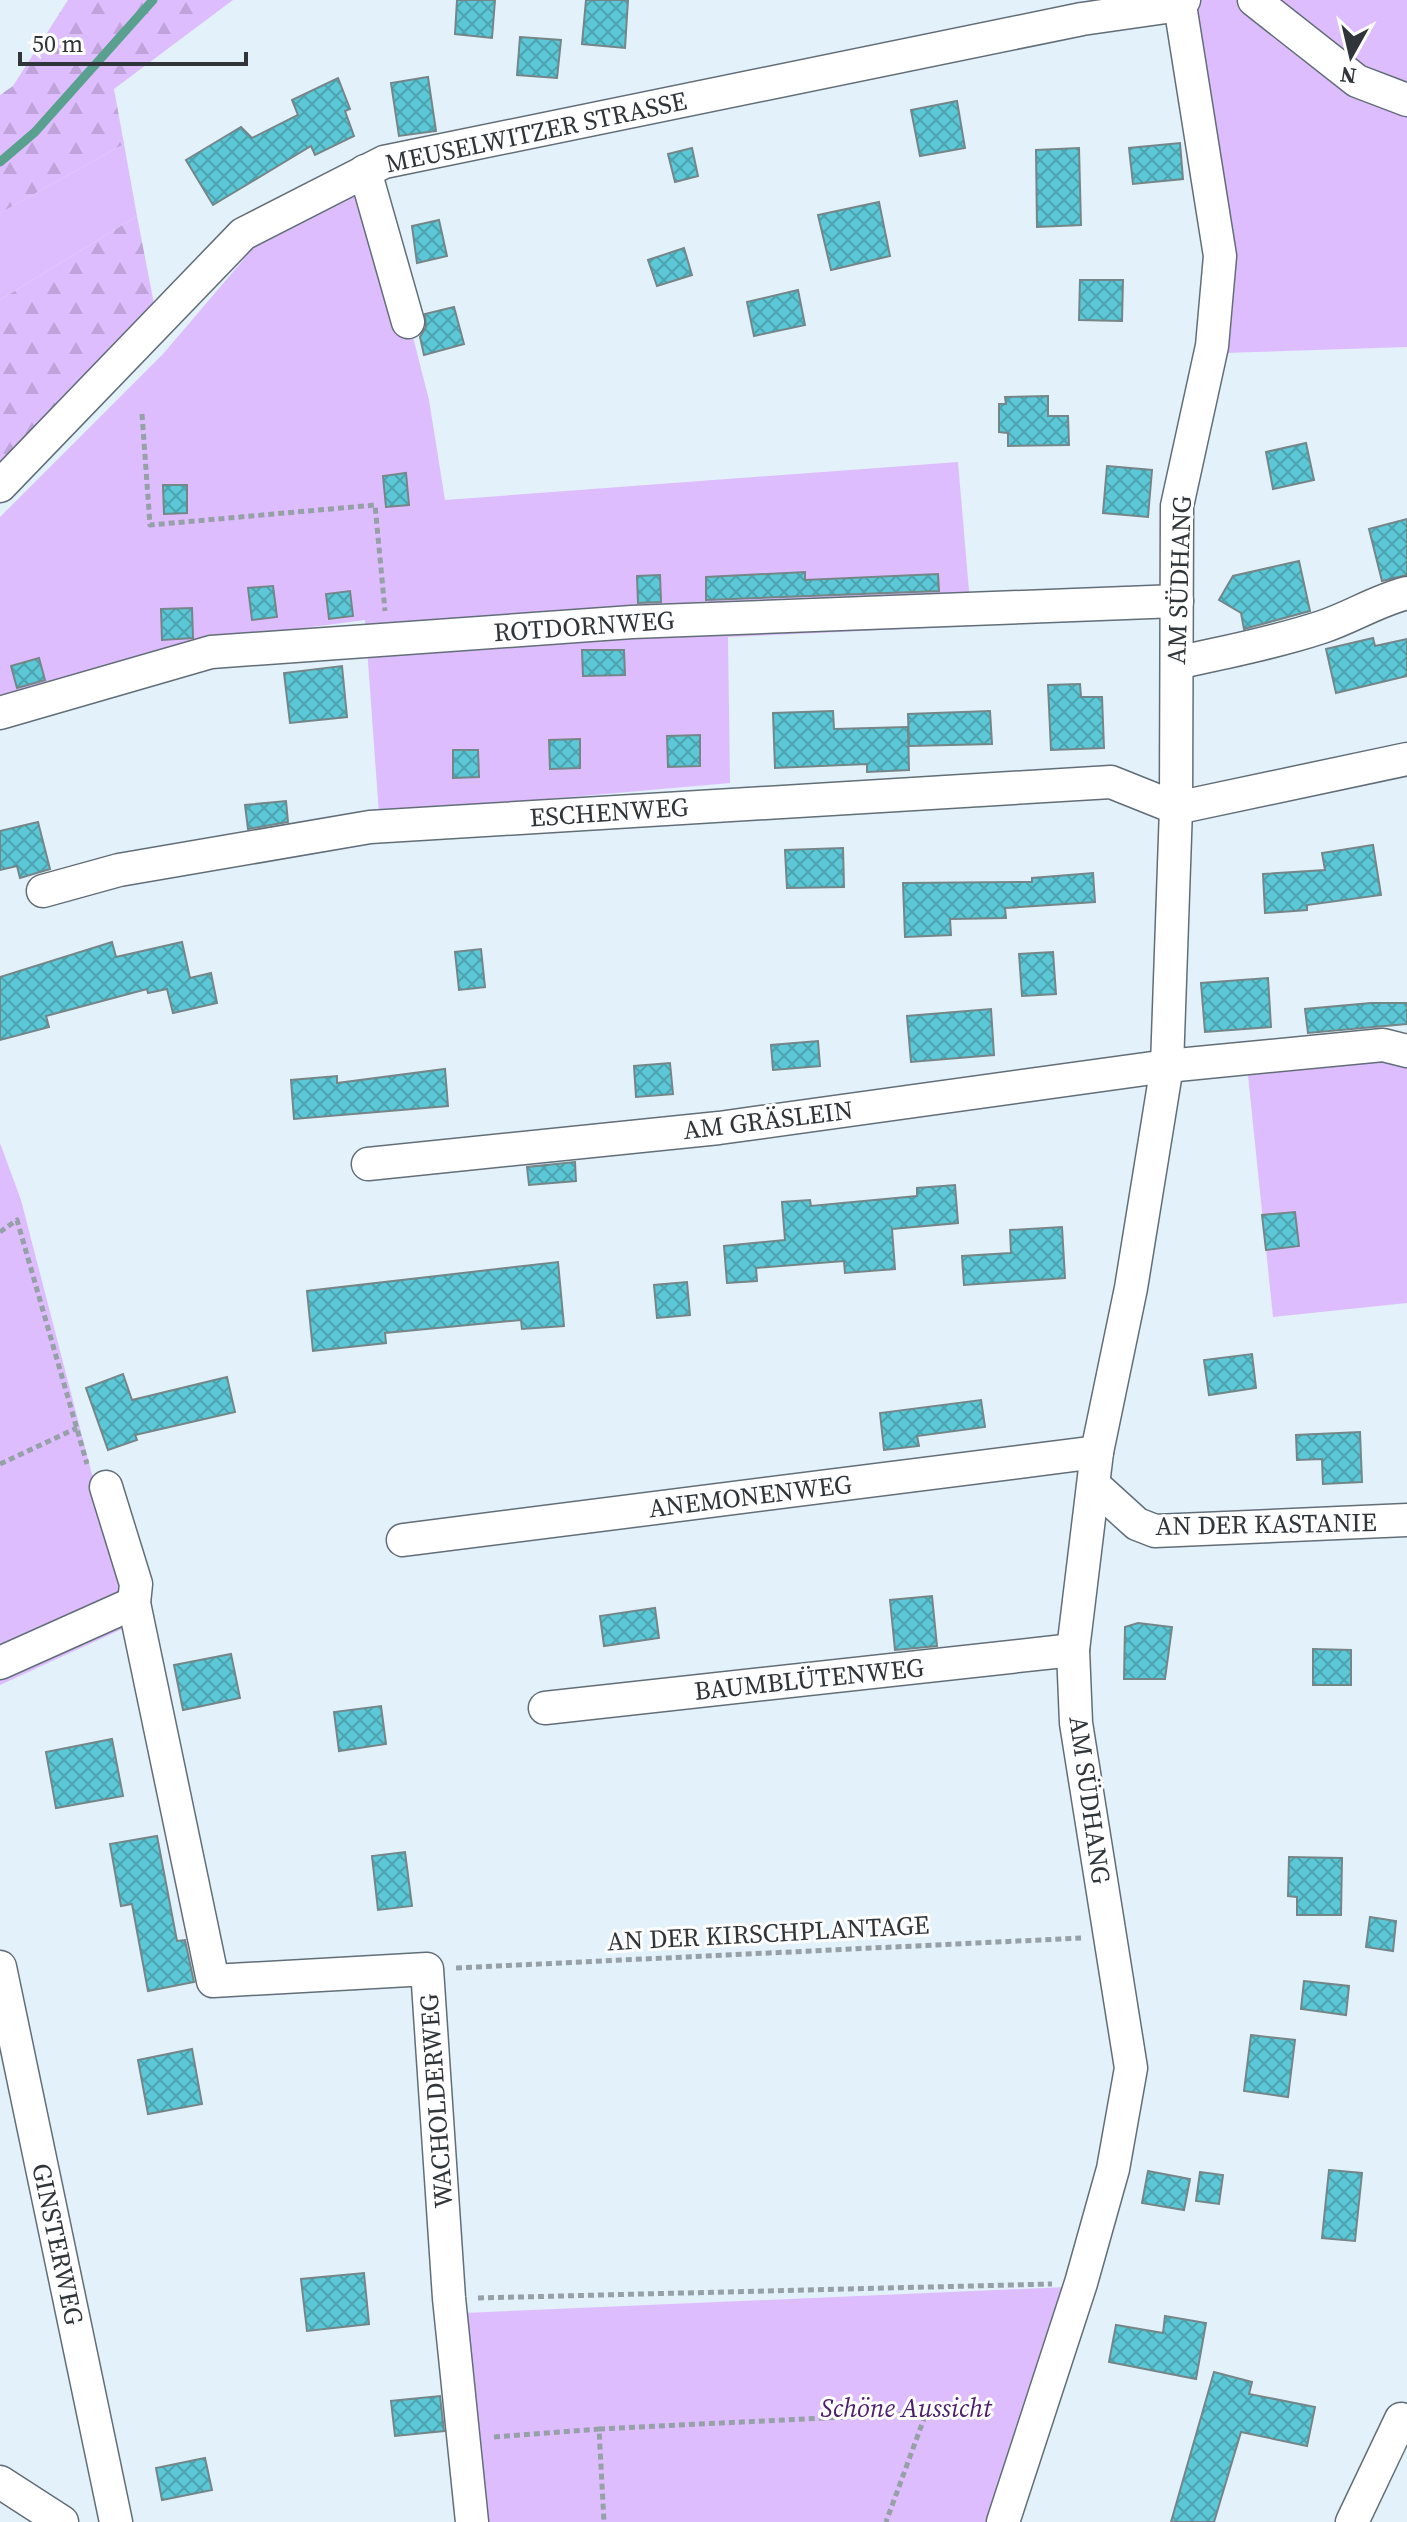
<svg xmlns="http://www.w3.org/2000/svg" width="1407" height="2522" font-family="'Source Serif 4',serif">
	<style>
		.green { fill: #debdfe }
		.forest { fill: url(#forest-firs) }
		.lines { fill: none; stroke-linecap: round; stroke-linejoin: round }
		.stream { stroke: #5aa08f; stroke-width: 9 }
		.building { fill: url(#building-cross-hatch); stroke: #748688; stroke-width: 2 }
		.minor-casing { stroke: #626e77; stroke-width: 35 }
		.path { stroke: #96a0a7; stroke-width: 5; stroke-dasharray: 6 4; stroke-linecap: butt }
		.minor { stroke: #fff; stroke-width: 32 }
		.labels { text-anchor: middle; stroke-width: 6; stroke-linejoin: round; paint-order: stroke }
		.street-label { font-size: 26px; fill: #303539; stroke: #fff }
		.park-label { font-size: 26px; font-style: italic; fill: #4e206e; stroke: #fff }
	</style>
	<defs>
		<pattern id="forest-firs" width="22" height="20" patternUnits="userSpaceOnUse" patternTransform="scale(2)"><rect width="22" height="20" fill="#debdfe"/><path d="M5 1l3.5 6h-7zM16 11l3.5 6h-7z" fill="#bfa3da"/></pattern>
		<pattern id="building-cross-hatch" width="8" height="8" patternUnits="userSpaceOnUse" patternTransform="scale(2)"><rect width="8" height="8" fill="#5cc8d7"/><path d="M0 0l8 8M0 8l8-8" fill="none" stroke="#4ca3af"/></pattern>
	</defs>
	<rect width="100%" height="100%" fill="#e3f1fb"/>
	<g class="green">
		<path d="M1199,0H1407V347L1224,353C1230,314 1236,276 1233,236C1228,185 1180,40 1199,0Z"/>
		<polygon points="124,144 137,216 0,300 0,213"/>
		<polygon points="374,184 429,400 445,500 958,462 972,626 728,637 730,783 379,814 365,620 205,641 0,700 0,517 163,354 261,239"/>
		<polygon points="1313,1057 1407,1060 1407,1303 1273,1317 1247,1066"/>
		<polygon points="0,1143 21,1200 131,1625 0,1685"/>
		<polygon points="1067,2287 990,2522 489,2522 464,2313"/>
	</g>
	<g class="forest">
		<polygon points="68,0 233,0 114,89 124,144 0,213 0,95 13,86"/>
		<polygon points="137,216 155,309 0,466 0,300"/>
	</g>
	<g class="lines">
		<polyline class="stream" points="0,162 35,132 153,0"/>
	</g>
	<g class="building">
		<polygon points="457,0 495,0 492,38 455,34"/>
		<polygon points="586,0 628,0 625,48 582,44"/>
		<polygon points="520,37 561,40 557,78 517,75"/>
		<polygon points="428,77 436,131 399,136 391,83"/>
		<polygon points="338,78 350,109 345,111 354,136 315,155 311,146 213,205 186,160 241,127 252,138 298,115 292,100"/>
		<polygon points="957,101 965,148 920,156 911,110"/>
		<polygon points="1180,143 1183,179 1133,184 1129,148"/>
		<polygon points="692,148 698,176 675,182 668,154"/>
		<polygon points="1079,148 1081,225 1037,227 1036,150"/>
		<polygon points="879,202 890,256 831,270 818,215"/>
		<polygon points="439,220 447,256 417,263 412,226"/>
		<polygon points="684,248 692,275 657,286 648,260"/>
		<polygon points="1080,280 1123,280 1122,321 1079,320"/>
		<polygon points="798,290 805,325 754,336 747,302"/>
		<polygon points="454,307 464,344 424,355 420,337 426,327 425,314"/>
		<polygon points="1048,396 1048,416 1068,416 1069,445 1008,446 1008,433 999,432 999,404 1006,404 1005,397"/>
		<polygon points="1306,443 1314,480 1273,489 1266,452"/>
		<polygon points="1107,466 1152,470 1148,517 1103,513"/>
		<polygon points="406,473 409,505 386,507 383,476"/>
		<polygon points="163,485 187,485 187,513 164,514"/>
		<polygon points="1407,519 1407,575 1382,581 1369,529"/>
		<polygon points="1299,561 1310,611 1244,629 1241,613 1219,600 1233,576"/>
		<polygon points="805,572 805,580 938,574 939,591 706,600 706,577"/>
		<polygon points="660,575 661,602 638,603 637,576"/>
		<polygon points="273,586 277,617 252,620 248,588"/>
		<polygon points="350,591 353,616 329,619 326,594"/>
		<polygon points="192,608 193,638 162,640 161,609"/>
		<polygon points="1373,638 1375,646 1407,639 1407,676 1336,693 1326,649"/>
		<polygon points="582,650 624,650 625,675 583,676"/>
		<polygon points="39,658 45,680 17,688 11,666"/>
		<polygon points="342,666 347,717 290,723 284,673"/>
		<polygon points="1080,684 1081,697 1102,697 1104,748 1051,750 1048,685"/>
		<polygon points="833,711 834,729 908,727 909,770 867,772 867,764 775,768 773,713"/>
		<polygon points="990,711 992,744 909,746 908,714"/>
		<polygon points="700,735 700,766 668,767 667,736"/>
		<polygon points="580,739 580,768 550,769 549,740"/>
		<polygon points="453,750 478,750 479,777 453,778"/>
		<polygon points="286,801 288,822 248,829 245,805"/>
		<polygon points="38,822 50,869 20,878 17,866 0,870 0,831"/>
		<polygon points="1373,845 1381,895 1307,905 1307,910 1265,913 1263,874 1325,870 1322,853"/>
		<polygon points="843,848 844,887 787,888 785,850"/>
		<polygon points="1093,873 1095,902 1005,908 1006,918 950,919 951,935 905,937 903,883 1032,882 1032,878"/>
		<polygon points="112,942 116,957 182,942 190,978 211,973 217,1003 173,1013 167,989 148,993 147,989 46,1016 49,1027 0,1040 0,977"/>
		<polygon points="481,949 485,987 459,990 455,952"/>
		<polygon points="1053,952 1056,994 1022,996 1019,954"/>
		<polygon points="1268,978 1271,1027 1205,1032 1201,983"/>
		<polygon points="1371,1003 1407,1003 1407,1024 1308,1033 1305,1009"/>
		<polygon points="991,1009 994,1055 911,1062 907,1016"/>
		<polygon points="818,1041 820,1066 773,1070 771,1045"/>
		<polygon points="670,1063 673,1094 636,1097 634,1066"/>
		<polygon points="445,1069 448,1106 294,1119 291,1080 337,1076 337,1083"/>
		<polygon points="575,1162 576,1181 529,1185 527,1167"/>
		<polygon points="955,1185 958,1223 892,1229 895,1269 845,1273 844,1261 756,1268 757,1281 727,1283 724,1246 785,1240 782,1202 810,1200 811,1206 917,1196 917,1188"/>
		<polygon points="1295,1212 1299,1246 1266,1250 1262,1215"/>
		<polygon points="1062,1227 1065,1278 964,1285 962,1256 1011,1253 1010,1230"/>
		<polygon points="558,1262 564,1326 522,1329 521,1320 385,1333 386,1343 313,1351 307,1291"/>
		<polygon points="687,1282 690,1315 657,1318 654,1285"/>
		<polygon points="1252,1354 1256,1388 1209,1395 1204,1360"/>
		<polygon points="123,1374 132,1400 227,1377 235,1412 135,1435 137,1440 108,1450 86,1388"/>
		<polygon points="981,1400 985,1427 917,1436 919,1446 884,1450 880,1413"/>
		<polygon points="1360,1432 1362,1482 1323,1484 1322,1459 1297,1460 1296,1435"/>
		<polygon points="932,1596 937,1646 895,1650 890,1600"/>
		<polygon points="655,1608 659,1638 604,1646 600,1616"/>
		<polygon points="1138,1623 1172,1627 1165,1679 1124,1679 1125,1627"/>
		<polygon points="1313,1649 1351,1650 1351,1685 1313,1685"/>
		<polygon points="231,1654 240,1698 183,1710 174,1665"/>
		<polygon points="381,1706 386,1744 339,1751 334,1712"/>
		<polygon points="112,1739 123,1796 56,1808 46,1752"/>
		<polygon points="157,1836 177,1941 185,1940 194,1982 148,1991 132,1904 121,1906 110,1844"/>
		<polygon points="405,1852 412,1906 378,1910 372,1856"/>
		<polygon points="1289,1857 1342,1858 1341,1915 1297,1915 1297,1897 1288,1896"/>
		<polygon points="1370,1917 1396,1921 1393,1951 1366,1947"/>
		<polygon points="1304,1981 1349,1986 1346,2015 1301,2009"/>
		<polygon points="1251,2035 1295,2040 1288,2097 1244,2091"/>
		<polygon points="192,2049 202,2104 148,2114 138,2060"/>
		<polygon points="1329,2170 1362,2173 1355,2241 1322,2238"/>
		<polygon points="1148,2171 1190,2179 1184,2210 1142,2203"/>
		<polygon points="1200,2172 1223,2175 1219,2204 1196,2201"/>
		<polygon points="364,2273 369,2324 307,2331 301,2279"/>
		<polygon points="1165,2316 1206,2323 1196,2379 1109,2362 1116,2325 1163,2333"/>
		<polygon points="1214,2372 1252,2382 1249,2394 1315,2407 1307,2446 1241,2432 1214,2522 1171,2522"/>
		<polygon points="440,2396 444,2431 395,2436 391,2401"/>
		<polygon points="205,2458 212,2490 162,2500 156,2468"/>
	</g>
	<g class="lines">
		<defs>
			<g id="minor">
				<polyline points="1254,0 1357,81 1407,100"/>
				<polyline points="365,171 408,322"/>
				<polyline points="0,486 243,234 384,162 1082,19 1180,5 1184,0"/>
				<path d="M1177,663C1225,652 1274,643 1322,627C1352,617 1376,601 1407,593"/>
				<polyline points="0,713 211,652 632,622 1177,601"/>
				<polyline points="43,891 119,870 370,827 1111,782 1176,808 1407,759"/>
				<polyline points="368,1164 719,1128 1167,1066 1383,1045 1407,1051"/>
				<polyline points="1094,1485 1137,1524 1155,1531 1407,1520"/>
				<polyline points="106,1487 136,1584 134,1603 213,1981 427,1969 449,2298 472,2522"/>
				<polyline points="403,1540 1097,1452"/>
				<polyline points="0,1663 134,1603"/>
				<polyline points="545,1708 1073,1650"/>
				<polyline points="0,1967 116,2522"/>
				<polyline points="0,2482 62,2522"/>
				<polyline points="1003,2522 1081,2283 1113,2169 1131,2068 1076,1723 1073,1650 1097,1452 1131,1288 1167,1066 1176,808 1177,506 1212,346 1220,256 1180,5"/>
				<polyline points="1352,2522 1401,2419"/>
			</g>
		</defs>
		<use href="#minor" class="minor-casing"/>
		<g class="path">
			<polyline points="142,414 150,525 375,505 385,611"/>
			<polyline points="0,1232 17,1220 87,1464"/>
			<polyline points="0,1464 77,1428"/>
			<polyline points="456,1968 1081,1938"/>
			<polyline points="478,2298 1052,2284"/>
			<polyline points="599,2429 926,2413 886,2522"/>
			<polyline points="494,2437 599,2429 604,2522"/>
		</g>
		<use href="#minor" class="minor"/>
	</g>
	<g class="labels">
		<g class="street-label">
			<text transform="translate(536 132) rotate(-12)" y="9">MEUSELWITZER STRASSE</text>
			<text transform="translate(1179 580) rotate(-88)" y="9">AM SÜDHANG</text>
			<text transform="translate(584 626) rotate(-4)" y="9">ROTDORNWEG</text>
			<text transform="translate(609 812) rotate(-4)" y="9">ESCHENWEG</text>
			<text transform="translate(768 1120) rotate(-7)" y="9">AM GRÄSLEIN</text>
			<text transform="translate(750 1496) rotate(-7)" y="9">ANEMONENWEG</text>
			<text transform="translate(1266 1524) rotate(-1)" y="9">AN DER KASTANIE</text>
			<text transform="translate(809 1679) rotate(-6)" y="9">BAUMBLÜTENWEG</text>
			<text transform="translate(1090 1800) rotate(82)" y="9">AM SÜDHANG</text>
			<text transform="translate(768 1933) rotate(-3)" y="9">AN DER KIRSCHPLANTAGE</text>
			<text transform="translate(436 2101) rotate(-94)" y="9">WACHOLDERWEG</text>
			<text transform="translate(58 2244) rotate(78)" y="9">GINSTERWEG</text>
		</g>
		<g class="park-label">
			<text x="906" y="2417">Schöne Aussicht</text>
		</g>
	</g>
	<g transform="translate(1351 56) rotate(188)" stroke="#ffffff" stroke-width="6" paint-order="stroke">
	<path d="M0-6L14 30L0 20L-14 30Z" fill="#303539"/>
	<text y="-12" font-size="22" font-weight="bold" text-anchor="middle" fill="#303539">N</text>
	</g>
	<path d="M20 52v12h226v-12" fill="none" stroke="#303539" stroke-width="4"/>
	<text x="32" y="52" font-size="24" fill="#303539" stroke="#ffffff" stroke-width="6" paint-order="stroke">50 m</text>
</svg>
